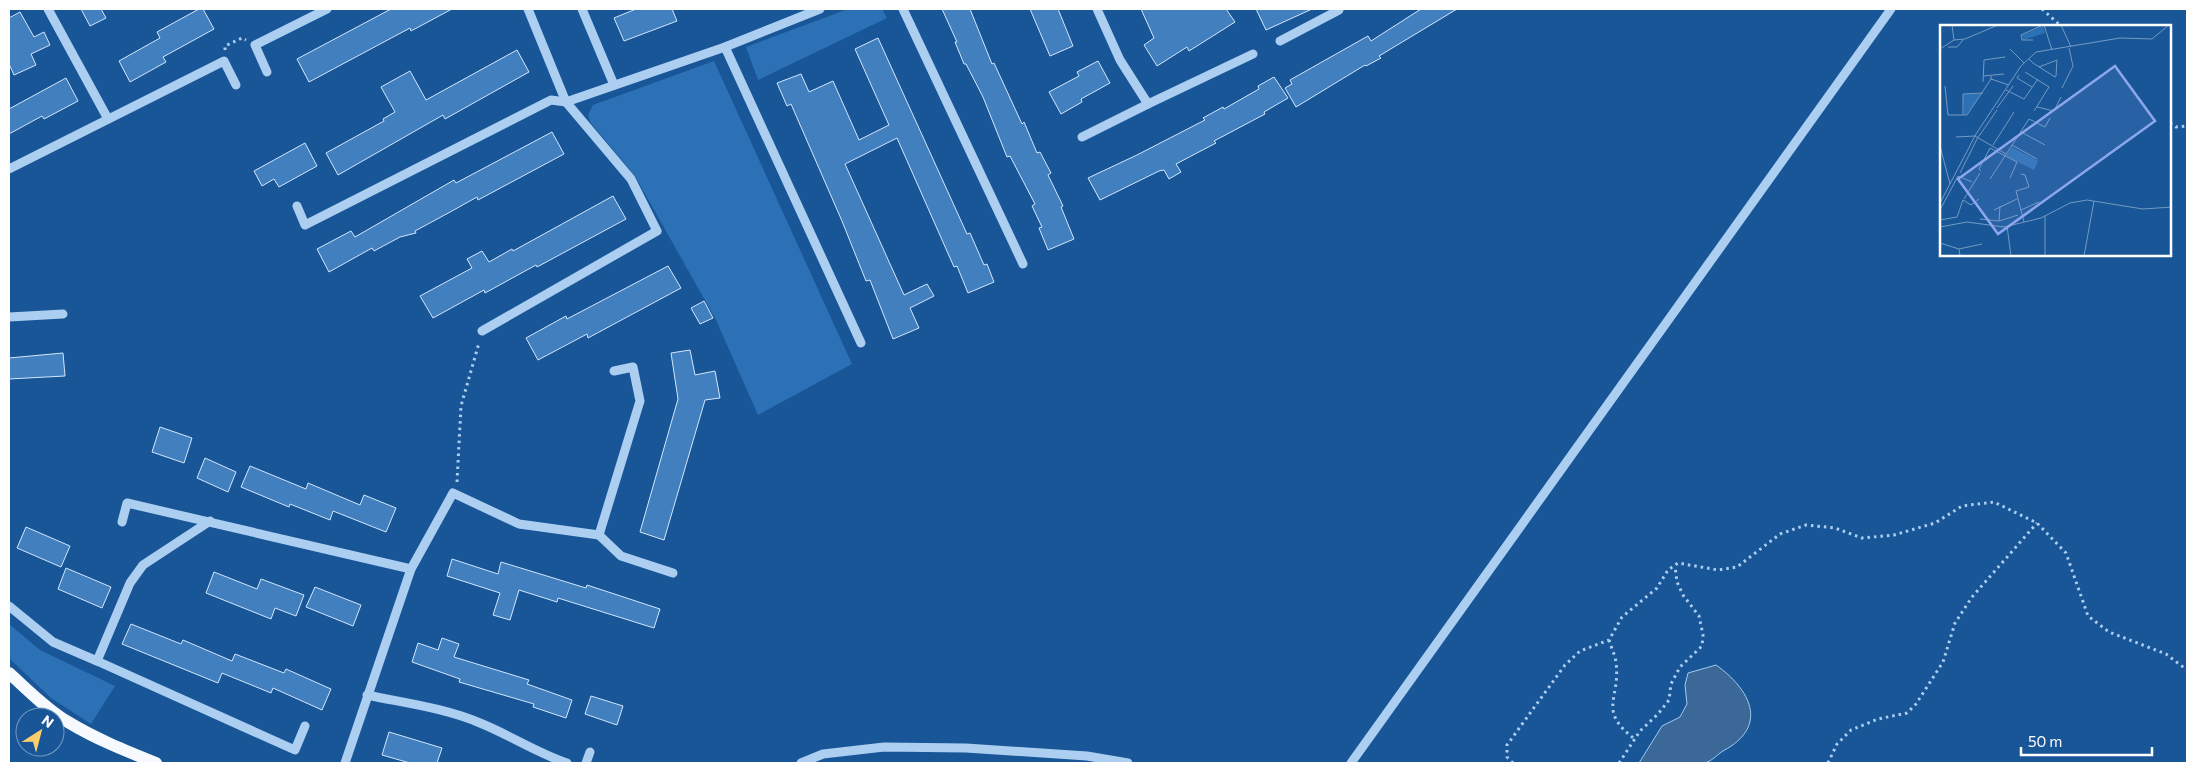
<svg xmlns="http://www.w3.org/2000/svg" width="2196" height="772" font-family="Commissioner,sans-serif">
	<style>
		.green { fill: #2c70b6 }
		.water { fill: #3c6897; stroke: #9fcaf3 }
		.building { fill: #417fbf; stroke: #d3e7fc }
		.lines { fill: none; stroke-linecap: round; stroke-linejoin: round }
		.path { stroke: #accef1; stroke-width: 3; stroke-dasharray: 2.5 4; stroke-linecap: butt }
		.minor { stroke: #accef1; stroke-width: 9 }
		.major { stroke: #f6faff; stroke-width: 12 }
		.inset-road { fill: none; stroke: #749ac1; stroke-width: 1 }
		.view { fill: #8ea6ec; fill-opacity: 0.15; stroke: #8ea6ec; stroke-width: 2.5 }
		.inset-edge { fill: none; stroke: #fff; stroke-width: 2.5 }
	</style>
	<rect width="100%" height="100%" fill="#185698"/>
	<g class="green">
		<polygon points="848,9 882,9 887,18 758,80 746,47"/>
		<polygon points="714,61 852,364 758,415 716,320 635,176 590,122 588,115 593,105"/>
		<polygon points="9,624 40,650 115,686 91,724 51,698 9,658"/>
	</g>
	<path class="water" d="M1716,665C1750,689 1770,726 1723,751C1718,754 1711,762 1704,763C1691,767 1655,763 1639,763L1662,726L1680,717L1687,704L1685,685L1688,673Z"/>
	<g class="building">
		<polygon points="81,9 101,9 106,18 90,26"/>
		<polygon points="199,9 203,9 214,29 163,57 166,62 130,82 119,61 160,38 157,32"/>
		<polygon points="391,9 452,9 411,31 410,28 309,82 297,59"/>
		<polygon points="636,9 672,9 677,21 624,41 614,18"/>
		<polygon points="942,9 970,9 992,64 994,63 1022,124 1024,122 1037,153 1040,152 1051,173 1048,175 1063,206 1061,207 1074,239 1048,250 1039,228 1042,227 1032,206 1035,204 1010,156 1007,157 983,97 966,64 964,64 955,42 957,42"/>
		<polygon points="1030,9 1058,9 1073,46 1050,56"/>
		<polygon points="1141,9 1226,9 1235,22 1189,51 1187,47 1157,66 1144,45 1154,38"/>
		<polygon points="1256,9 1312,9 1266,30"/>
		<polygon points="1421,9 1457,9 1379,56 1381,58 1366,66 1365,65 1296,107 1285,88 1292,84 1290,80 1368,36 1371,41"/>
		<polygon points="20,12 34,37 44,32 50,45 31,54 36,65 14,75 9,64 9,18"/>
		<polygon points="878,38 967,234 970,233 984,265 987,264 994,282 968,293 957,266 954,267 897,138 845,164 904,295 927,284 934,296 910,308 919,328 893,339 870,280 866,281 842,221 791,104 787,106 777,83 801,74 809,92 833,81 859,140 889,125 855,49"/>
		<polygon points="517,50 529,72 445,119 443,115 338,175 326,153 384,121 383,119 395,112 381,87 410,71 426,100"/>
		<polygon points="1098,61 1110,83 1081,99 1082,102 1061,114 1049,92 1079,76 1077,72"/>
		<polygon points="1274,77 1288,98 1264,112 1265,114 1214,141 1216,143 1176,164 1181,172 1169,179 1164,170 1159,171 1100,200 1088,178 1137,155 1205,120 1203,118 1223,107 1224,109 1259,89 1258,86"/>
		<polygon points="66,78 78,101 44,119 42,116 9,134 9,109"/>
		<polygon points="552,132 564,154 478,200 477,197 452,211 415,231 416,233 400,237 374,251 372,248 329,272 317,249 351,231 355,237 454,180 456,183"/>
		<polygon points="305,143 317,166 279,187 274,179 262,186 254,171"/>
		<polygon points="613,196 626,219 537,267 536,265 485,293 484,290 433,318 420,296 472,268 467,259 482,251 489,262 512,249 513,251"/>
		<polygon points="668,266 681,288 588,338 587,334 538,360 526,338 566,316 567,319"/>
		<polygon points="704,301 713,318 700,324 691,308"/>
		<polygon points="690,350 695,375 715,371 720,398 705,400 664,540 640,532 678,399 671,353"/>
		<polygon points="63,353 65,376 9,379 9,358"/>
		<polygon points="160,427 192,438 184,463 152,452"/>
		<polygon points="205,458 236,472 228,492 197,478"/>
		<polygon points="250,466 306,489 308,483 360,505 364,495 396,508 386,532 333,511 330,520 290,504 289,507 241,487"/>
		<polygon points="26,527 70,546 61,567 17,548"/>
		<polygon points="452,559 498,574 501,562 586,588 587,585 660,609 654,628 558,598 557,602 519,590 510,620 493,615 500,593 447,576"/>
		<polygon points="66,568 111,587 102,608 58,589"/>
		<polygon points="214,572 257,589 261,579 304,595 296,616 275,608 271,619 206,593"/>
		<polygon points="315,587 361,605 353,626 306,607"/>
		<polygon points="131,624 181,644 183,640 232,661 235,654 284,673 286,669 331,689 322,710 273,688 271,693 222,673 218,683 122,644"/>
		<polygon points="442,638 459,644 454,657 529,680 527,684 572,700 566,718 533,707 534,704 459,682 460,679 412,662 418,643 438,650"/>
		<polygon points="591,696 623,706 617,725 585,714"/>
		<polygon points="389,732 442,748 437,763 410,763 382,755"/>
	</g>
	<g class="lines">
		<g class="path">
			<polyline points="2042,9 2061,26"/>
			<polyline points="225,50 225,46 242,38 246,40"/>
			<polyline points="2170,123 2176,127 2187,126"/>
			<polyline points="457,482 461,406 479,343"/>
			<path d="M1609,640C1611,647 1615,655 1616,662C1621,700 1596,710 1636,740"/>
			<polyline points="1513,763 1507,757 1507,745 1565,665 1580,651 1609,640 1622,617 1657,588 1668,570 1678,563 1718,570 1737,567 1780,534 1806,525 1835,528 1862,538 1894,535 1935,523 1962,506 1994,502 2037,523 2066,553 2088,616 2109,632 2166,654 2187,670"/>
			<polyline points="1619,763 1640,731 1658,714 1669,700 1671,684 1680,667 1702,646 1703,635 1699,616 1683,595 1677,582 1675,566"/>
			<polyline points="1828,763 1837,744 1851,730 1878,719 1907,713 1916,704 1943,662 1955,623 1972,597 2037,523"/>
		</g>
		<g class="minor">
			<polyline points="48,9 108,119"/>
			<polyline points="582,9 614,85"/>
			<polyline points="903,9 1023,264"/>
			<polyline points="1097,9 1120,60 1148,104 1253,54"/>
			<polyline points="1280,41 1339,10"/>
			<polyline points="725,47 861,343"/>
			<polyline points="267,72 255,45 327,9"/>
			<polyline points="1082,137 1148,104"/>
			<polyline points="9,169 224,61 236,85"/>
			<polyline points="297,206 305,225 551,100 566,102 725,47 820,9"/>
			<polyline points="9,317 63,314"/>
			<polyline points="482,331 657,231 631,179 566,102 528,9"/>
			<polyline points="210,521 143,565 130,583 97,661 295,750 305,726"/>
			<polyline points="122,522 127,503 411,569"/>
			<polyline points="599,535 621,556 673,573"/>
			<polyline points="9,606 53,642 97,661"/>
			<path d="M367,695C404,703 445,708 480,723C510,735 537,753 567,763"/>
			<polyline points="345,763 411,569 453,493 519,524 599,535 640,401 633,367 614,371"/>
			<polyline points="586,763 590,752"/>
			<polyline points="801,763 823,754 884,747 966,748 1087,756 1128,763"/>
			<polyline points="1351,763 1891,9"/>
		</g>
		<path class="major" d="M9,673C28,690 46,709 68,722C96,739 126,751 156,763"/>
	</g>
	<g transform="translate(1940 25)">
		<rect width="231" height="231" fill="#185698"/>
		<path d="M103,1L105,8L83,15L82,10ZM23,69H41L27,89H24ZM72,122L98,136L94,145L66,131Z" fill="#2c70b6"/>
		<path class="inset-road" d="M12,0L14,15M104,0L112,25M121,0L131,22M93,15H82L81,10L103,0M8,22H17L23,15M0,24L14,15L25,14L58,0M70,24L84,38M89,34L93,38L115,52L116,51L117,35L99,42M85,47L109,62L94,86M79,50L77,53L92,62M43,51L64,49M51,51V54L69,60M43,57L44,35L65,32M5,61L8,90H27L51,54M122,63L133,41L129,23M66,65L84,74L98,54M97,82L114,86L121,72M57,83L73,61M23,90V69L43,68M81,107L105,120M16,112L35,111L66,129M53,120L74,87M72,120L97,134M0,121L10,159M41,146L39,144L50,123L77,137L70,153M20,148L37,114L57,85M81,149L85,150L89,162L76,166L84,197M50,154L89,94L105,102L110,93M24,174L40,148M0,178L36,109L81,41L96,27L180,13L212,14L229,0M60,181L59,196L78,190M0,185L18,151L32,157M54,185L77,174M81,185L99,177M40,194L59,196M0,195L17,192L23,175L31,180L39,174M67,201L71,231M0,202L27,197L64,202L101,193L130,178L147,175L203,184L232,182M0,218L19,224L20,231M19,224L42,219M105,231V191M144,231L154,176"/>
		<path class="view" d="M175,41L215,96L58,209L18,154Z"/>
		<rect width="231" height="231" class="inset-edge"/>
	</g>
	<rect width="2196" height="772" fill="none" stroke="#ffffff" stroke-width="20"/>
	<g transform="translate(40 732) rotate(36)"><circle r="24" fill="#185698" stroke="#749ac1"/>
	<path d="M0-4L9 19L0 12L-9 19Z" fill="#ffce6c"/>
	<text y="-8" font-size="14" font-weight="bold" text-anchor="middle" fill="#ffffff">N</text>
	</g>
	<path d="M2021 747v8h131v-8" fill="none" stroke="#ffffff" stroke-width="2.5"/>
	<text x="2028" y="747" font-size="15" fill="#ffffff" stroke="#185698" stroke-width="4" paint-order="stroke">50 m</text>
</svg>
